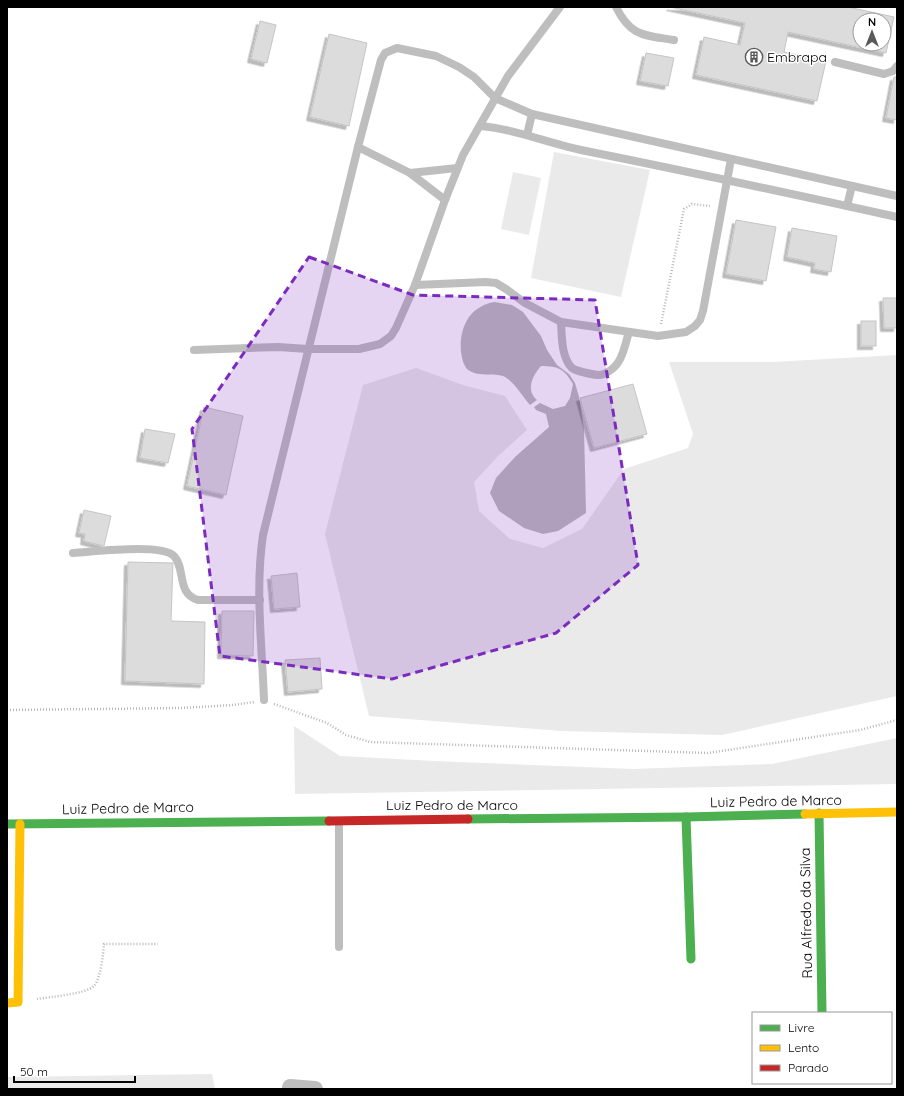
<svg xmlns="http://www.w3.org/2000/svg" width="904" height="1096" font-family="Quicksand,sans-serif">
	<style>
		.green { fill: #eaeaea }
		.water { fill: #bcbcbc }
		.building { fill: #dcdcdc; stroke: #c5c5c5; fill-rule: evenodd; filter: url(#shadow) }
		.lines { fill: none; stroke-linecap: round; stroke-linejoin: round }
		.path { stroke: #b8b8b8; stroke-width: 2.5; stroke-dasharray: 1 2; stroke-linecap: butt }
		.lane { stroke: #bebebe; stroke-width: 8 }
		.street { stroke: #bebebe; stroke-width: 16 }
		.fast { stroke: #4caf50; stroke-width: 9 }
		.slow { stroke: #ffc107; stroke-width: 9 }
		.jam { stroke: #c62828; stroke-width: 9 }
		.marked { fill: #7b2cbf; fill-opacity: 0.2; stroke: #7b2cbf; stroke-width: 3; stroke-dasharray: 8 5; stroke-linejoin: round }
		.labels { text-anchor: middle; stroke-width: 3; stroke-linejoin: round; paint-order: stroke }
		.poi-label { font-size: 14px; fill: #000; stroke: #fff; text-anchor: start }
		.street-label { font-size: 14px; fill: #000; stroke: #fff }
	</style>
	<defs>
		<filter id="shadow"><feDropShadow dx="-3.5" dy="3.5" stdDeviation="0" flood-color="#0004"/></filter>
	</defs>
	<rect width="100%" height="100%" fill="#fff"/>
	<g class="green">
		<polygon points="554,152 650,170 621,297 531,278"/>
		<polygon points="513,172 541,178 529,235 501,229"/>
		<polygon points="897,355 897,696 722,735 561,731 369,716 325,534 363,385 416,368 463,385 505,396 527,430 499,455 474,482 479,511 510,539 543,548 582,529 624,469 688,448 693,434 669,362 773,362"/>
		<polygon points="294,726 340,756 434,761 633,769 772,764 897,738 897,784 295,794"/>
		<polygon points="212,1074 215,1089 7,1089 7,1077"/>
	</g>
	<path class="water" d="M495,302L512,305L523,312L541,336L547,350L557,365L569,374L575,383L579,397L584,429L586,513L558,531L543,534L524,528L499,511L490,493L496,478L515,457L549,427L546,414L536,410L534,407L540,403L553,409L565,406L570,398L573,384C564,369 559,366 541,366C533,375 525,390 537,400L530,405C523,397 513,380 503,376C492,372 477,378 467,369C463,364 462,358 461,352C459,328 469,306 495,302Z"/>
	<g class="building">
		<path d="M670,7H848L894,17L886,53L788,32L784,52L826,61L817,101L696,75L704,37L740,45L745,23ZM860,20H884V44H860Z"/>
		<polygon points="260,21 276,25 267,63 251,59"/>
		<polygon points="329,34 367,43 349,126 310,117"/>
		<polygon points="646,53 674,58 668,86 640,81"/>
		<polygon points="894,77 897,77 897,120 886,118"/>
		<polygon points="736,220 776,227 766,281 726,274"/>
		<polygon points="792,228 837,236 831,272 814,269 815,263 787,257"/>
		<polygon points="883,298 897,298 897,328 884,328"/>
		<rect x="861" y="321" width="15" height="25"/>
		<polygon points="633,384 647,434 594,448 580,398"/>
		<polygon points="204,407 243,416 226,495 187,486"/>
		<polygon points="145,429 175,434 168,463 140,458"/>
		<polygon points="84,510 111,516 104,546 84,541 85,534 79,533"/>
		<polygon points="128,562 173,563 171,621 205,622 204,684 125,681"/>
		<polygon points="297,573 300,607 274,609 271,576"/>
		<polygon points="222,611 254,611 253,656 221,655"/>
		<polygon points="320,658 322,689 288,692 285,660"/>
	</g>
	<g class="lines">
		<g class="path">
			<polyline points="661,324 684,209 692,204 710,206"/>
			<polyline points="274,704 327,723 346,735 370,742 708,753 860,730 897,720"/>
			<polyline points="7,710 181,708 233,705 254,702"/>
			<path d="M37,999C49,997 86,994 94,986C101,978 103,954 104,944H158"/>
		</g>
		<g class="lane">
			<path d="M616,7C631,37 644,35 674,40"/>
			<polyline points="835,62 884,74 893,71 897,66"/>
			<path d="M480,126C516,129 550,144 586,151C690,172 793,194 897,217"/>
			<polyline points="527,135 532,114"/>
			<polyline points="457,168 410,173 358,147 381,60 385,53 397,48 436,56 459,67 474,77 495,98 532,114 897,196"/>
			<polyline points="410,173 445,200"/>
			<polyline points="847,206 852,186"/>
			<polyline points="415,285 486,282 496,283 506,289 525,303 561,322 658,336 686,332 695,326 700,320 703,311 731,159"/>
			<path d="M561,322C562,336 561,355 571,367C574,371 594,375 600,375C607,374 616,367 619,361C624,353 626,341 629,332"/>
			<polyline points="194,350 278,347 308,349 359,349 380,344 391,336 396,328 415,285 445,200 463,155 508,76 560,7"/>
			<path d="M73,553C93,552 161,543 174,556C186,569 176,593 198,600H260"/>
			<path d="M264,700C262,645 255,589 263,535L358,147"/>
			<polyline points="339,821 339,947"/>
		</g>
		<polyline class="street" points="290,1087 315,1089"/>
		<g class="fast">
			<polyline points="819,813 822,1013"/>
			<polyline points="686,817 691,959"/>
			<polyline points="468,819 686,817 805,814"/>
			<polyline points="7,824 329,821"/>
		</g>
		<g class="slow">
			<polyline points="805,814 897,812"/>
			<polyline points="7,1003 18,1002 20,824"/>
		</g>
		<polyline class="jam" points="329,821 468,819"/>
	</g>
	<path class="marked" d="M309,257L413,295L595,300L638,565L556,633L392,679L220,656L192,429Z"/>
	<defs>
		<symbol id="building-ring" viewBox="-11 -11 22 22"><circle r="9.5" fill="#fff" stroke="#595959" stroke-width="1.5"/><path d="M-4-6H4V6H1V3H-1V6H-4ZM-2.5-4.3h1.7v1.8h-1.7ZM.8-4.3h1.7v1.8H.8ZM-2.5-1h1.7V.8h-1.7ZM.8-1h1.7V.8H.8Z" fill="#595959"/></symbol>
	</defs>
	<g fill-rule="evenodd">
		<use href="#building-ring" x="744" y="47" width="20" height="20"/>
	</g>
	<g class="labels">
		<g class="poi-label">
			<text x="767" y="62">Embrapa</text>
		</g>
		<g class="street-label">
			<text transform="translate(776 801) rotate(-1)" y="5">Luiz Pedro de Marco</text>
			<text x="452" y="810">Luiz Pedro de Marco</text>
			<text transform="translate(128 808) rotate(-1)" y="5">Luiz Pedro de Marco</text>
			<text transform="translate(806 913) rotate(-91)" y="5">Rua Alfredo da Silva</text>
		</g>
	</g>
	<rect width="904" height="1096" fill="none" stroke="#000000" stroke-width="16"/>
	<rect x="752" y="1012" width="140" height="72" fill="#ffffff" stroke="#999999"/>
	<rect x="760" y="1025" width="20" height="6" fill="#4caf50" stroke="#999999"/>
	<text x="788" y="1032" font-size="12" fill="#000000">Livre</text>
	<rect x="760" y="1045" width="20" height="6" fill="#ffc107" stroke="#999999"/>
	<text x="788" y="1052" font-size="12" fill="#000000">Lento</text>
	<rect x="760" y="1065" width="20" height="6" fill="#c62828" stroke="#999999"/>
	<text x="788" y="1072" font-size="12" fill="#000000">Parado</text>
	<g transform="translate(872 32)"><circle r="19" fill="#ffffff" stroke="#999999"/>
	<path d="M0-3L7 15L0 10L-7 15Z" fill="#595959"/>
	<text y="-6" font-size="11" font-weight="bold" text-anchor="middle" fill="#000000">N</text>
	</g>
	<path d="M14 1076v6h121v-6" fill="none" stroke="#000000" stroke-width="2"/>
	<text x="20" y="1076" font-size="12" fill="#000000" stroke="#ffffff" stroke-width="3" paint-order="stroke">50 m</text>
</svg>
